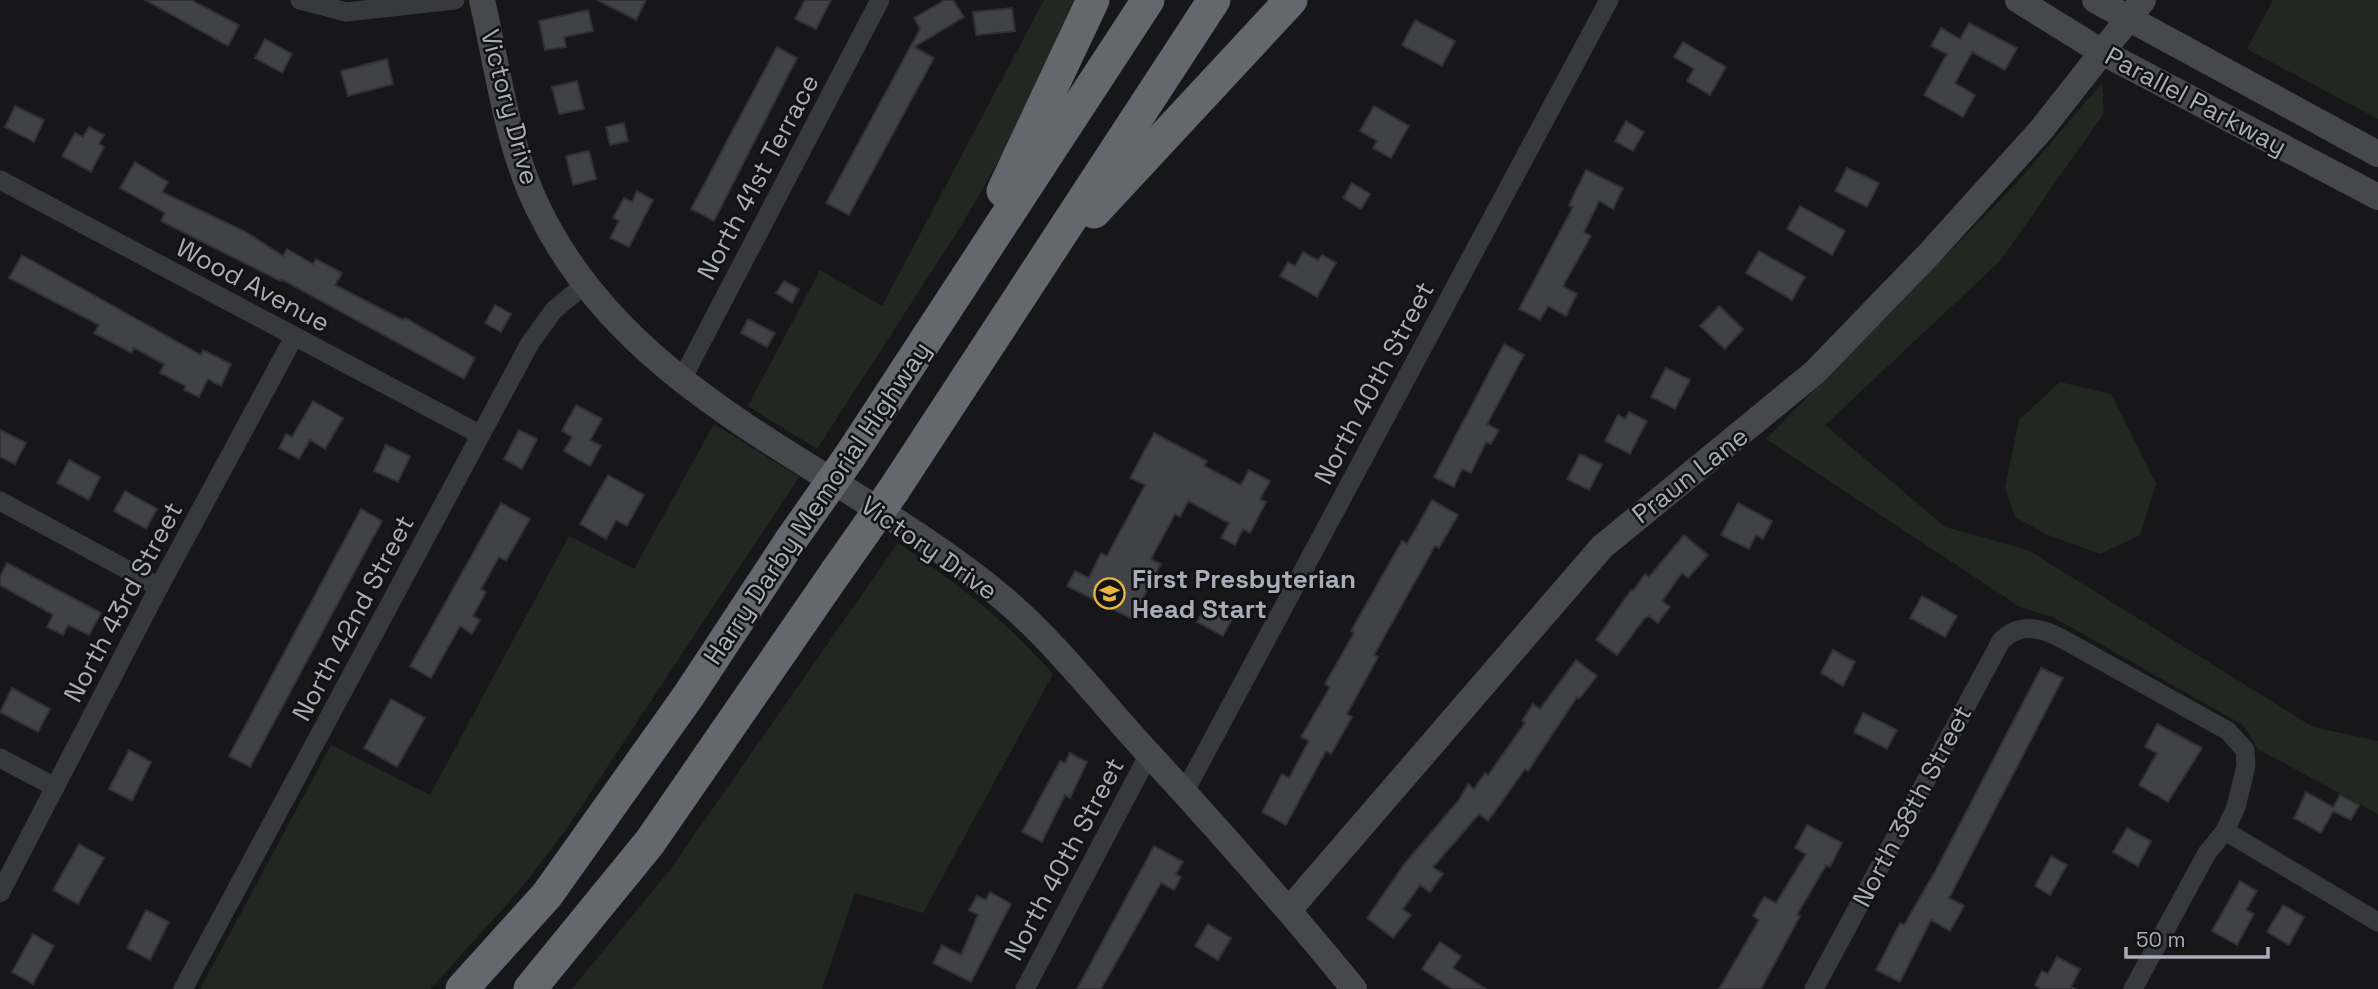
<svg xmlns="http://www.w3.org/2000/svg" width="2378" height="989" font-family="'Space Grotesk',sans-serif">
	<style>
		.green { fill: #212822 }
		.building { fill: #414246; stroke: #313135; stroke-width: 2 }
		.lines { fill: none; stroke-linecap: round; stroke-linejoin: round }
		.street { stroke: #38393d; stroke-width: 19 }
		.secondary { stroke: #46484d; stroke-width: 26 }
		.highway { stroke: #64676e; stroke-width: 33 }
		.highway-bridge { stroke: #64676e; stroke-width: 33 }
		.labels { text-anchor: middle; stroke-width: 5; stroke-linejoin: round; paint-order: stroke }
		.street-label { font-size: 26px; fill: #aaadb8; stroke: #121214 }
		.poi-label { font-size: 26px; font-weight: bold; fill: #aaadb8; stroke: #121214; text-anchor: start }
	</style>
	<rect width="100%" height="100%" fill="#171719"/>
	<g class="green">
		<polygon points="1044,0 1077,0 1002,155 961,226 817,449 748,406 820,270 882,306"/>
		<polygon points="2273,0 2378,0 2378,119 2247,49"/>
		<polygon points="2102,83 2104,113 2000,261 1825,425 1945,527 2028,550 2313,727 2378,741 2378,814 2258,749 2243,725 2053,617 2020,607 1766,439 2015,185"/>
		<polygon points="2060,382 2111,394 2156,484 2140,535 2100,554 2048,535 2015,517 2005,488 2019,420"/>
		<polygon points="714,424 799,477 565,831 522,887 437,982 430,989 200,989 331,745 430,795 569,536 634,569"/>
		<path d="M898,543C959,585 1004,618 1053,674L923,913L855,893L822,989H572L669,871Z"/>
	</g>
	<g class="building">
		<polygon points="145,0 191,0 239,25 228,46"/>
		<polygon points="597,0 646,0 636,20"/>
		<polygon points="805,0 831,0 816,29 795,19"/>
		<polygon points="945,0 953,0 964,17 914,47 934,58 849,215 826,203 920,29 914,18"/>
		<polygon points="1012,8 1015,31 976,35 973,12"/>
		<polygon points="588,10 593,31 564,37 566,47 545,50 539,21"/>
		<polygon points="1415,20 1455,41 1442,66 1402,45"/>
		<polygon points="1969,23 2017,48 2005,70 1972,52 1955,83 1975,95 1963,117 1924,95 1947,54 1931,46 1941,28 1960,39"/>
		<polygon points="265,39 292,54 282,73 255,58"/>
		<polygon points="1683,42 1726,67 1710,95 1687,81 1694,69 1674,57"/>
		<polygon points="777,47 797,58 714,221 691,209"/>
		<polygon points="387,59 393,84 348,96 341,71"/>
		<polygon points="577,81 584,109 559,114 552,87"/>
		<polygon points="15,106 44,120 34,142 5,127"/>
		<polygon points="1374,106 1409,126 1391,158 1373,148 1377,141 1360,131"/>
		<polygon points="1626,121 1644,132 1633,151 1615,141"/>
		<polygon points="624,123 628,141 610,145 606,127"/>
		<polygon points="89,127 104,135 99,144 104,147 91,172 62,156 75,133 83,137"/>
		<polygon points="589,151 596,179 573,185 566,156"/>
		<polygon points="135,162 168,182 162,192 246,232 283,256 287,249 313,264 316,259 342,273 335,285 403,320 405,318 475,358 464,379 281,279 280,281 161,221 165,213 120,188"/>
		<polygon points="1847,168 1879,183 1867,207 1835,191"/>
		<polygon points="1586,170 1623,188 1613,209 1599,201 1584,232 1591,236 1563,286 1577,294 1566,316 1548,306 1540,320 1519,309 1573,207 1569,205"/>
		<polygon points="1352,183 1370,194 1361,209 1343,198"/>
		<polygon points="637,191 653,200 629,247 610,238 619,221 613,218 624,198 632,202"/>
		<polygon points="1800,206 1845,231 1832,255 1787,229"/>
		<polygon points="1759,251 1805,277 1792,300 1746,273"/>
		<polygon points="1303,252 1318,260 1322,255 1336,263 1317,297 1280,276 1288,262 1295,266"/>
		<polygon points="22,255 201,355 203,350 231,364 221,386 208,379 199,397 184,390 186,386 160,373 164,364 134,348 132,353 94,333 99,325 9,278"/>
		<polygon points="784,281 799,289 792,303 776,293"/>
		<polygon points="495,305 511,314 501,332 485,323"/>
		<polygon points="1719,306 1743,329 1725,349 1700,326"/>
		<polygon points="748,319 775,333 767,347 741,333"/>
		<polygon points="1504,344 1524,355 1487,424 1499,430 1491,444 1486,442 1471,473 1462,469 1454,487 1434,477"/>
		<polygon points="1666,368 1690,380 1675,409 1651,397"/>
		<polygon points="313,401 343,418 325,449 310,440 299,459 279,448 286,434 292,437"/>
		<polygon points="576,405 602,419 590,440 601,446 590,466 564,451 572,437 562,431"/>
		<polygon points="1629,412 1647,421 1630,454 1605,441 1618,415 1625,419"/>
		<polygon points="0,430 26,443 15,464 0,457"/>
		<polygon points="519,430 537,439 522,469 504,459"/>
		<polygon points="1154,433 1207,461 1204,466 1241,485 1249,470 1270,481 1260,499 1266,502 1250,533 1243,529 1235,545 1221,538 1229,523 1188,501 1180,517 1175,514 1151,559 1161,564 1132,619 1067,586 1075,571 1089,578 1101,553 1107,556 1145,485 1130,478"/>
		<polygon points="386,445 410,456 398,482 374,471"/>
		<polygon points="1580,454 1602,465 1589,490 1567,479"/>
		<polygon points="69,460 100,477 89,500 57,483"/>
		<polygon points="608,475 644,495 627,526 616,520 606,539 580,524"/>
		<polygon points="125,491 157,509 146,529 114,511"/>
		<polygon points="1432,500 1458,515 1439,548 1435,546 1374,655 1378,657 1347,714 1352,717 1331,754 1326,751 1286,825 1262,812 1282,774 1289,778 1309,741 1301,737 1330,687 1325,684 1354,633 1351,631 1402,541 1407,544"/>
		<polygon points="501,503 530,519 506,561 499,557 481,589 486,592 473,616 480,620 472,634 460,626 431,678 410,666"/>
		<polygon points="1738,503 1772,521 1763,539 1756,535 1749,549 1721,535"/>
		<polygon points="361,509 382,521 250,767 229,756"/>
		<polygon points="1684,535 1708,555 1688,578 1682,573 1662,601 1670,607 1658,623 1649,616 1644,619 1617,655 1596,640 1631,590 1633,591 1645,574 1649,577"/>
		<polygon points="7,563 101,613 89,635 68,625 63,635 47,627 53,615 0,585 0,576"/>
		<polygon points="1922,596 1957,616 1945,637 1910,618"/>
		<polygon points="1207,603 1233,617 1223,636 1197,622"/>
		<polygon points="1833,650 1855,662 1843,686 1821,673"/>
		<polygon points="1576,660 1597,676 1579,699 1577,697 1528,771 1525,769 1488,821 1479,814 1433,867 1443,874 1430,892 1420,885 1403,909 1411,915 1393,938 1367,918 1405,863 1459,800 1468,784 1474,789 1485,773 1488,775 1525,723 1522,721 1533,704 1540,709"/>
		<polygon points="2041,668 2063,678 1949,898 1964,906 1950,931 1931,920 1900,982 1876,970 1900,923 1904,925 1936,870"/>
		<polygon points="12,688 50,709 38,732 0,712"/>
		<polygon points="391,699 425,718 397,767 364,748"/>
		<polygon points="1863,713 1897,730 1887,749 1854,732"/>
		<polygon points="2157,724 2202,748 2168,802 2139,785 2157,753 2145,747"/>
		<polygon points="129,750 151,762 132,801 109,789"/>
		<polygon points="1070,753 1087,762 1070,798 1065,795 1042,842 1022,832 1060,761 1065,763"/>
		<polygon points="2306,792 2333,807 2340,795 2359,805 2351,820 2333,811 2321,833 2294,818"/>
		<polygon points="1807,825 1842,843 1830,867 1826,865 1797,915 1800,916 1761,989 1719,989 1759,920 1753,916 1764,897 1776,903 1806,854 1795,848"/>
		<polygon points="2127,828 2151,841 2138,866 2113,852"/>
		<polygon points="79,844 104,858 78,904 53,890"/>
		<polygon points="1154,846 1183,862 1176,874 1181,877 1174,890 1161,883 1101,989 1077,989"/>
		<polygon points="2051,856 2067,865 2050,895 2035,886"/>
		<polygon points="2240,881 2257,891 2246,910 2254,914 2237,945 2212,931"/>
		<polygon points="990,892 1011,904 971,982 933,963 942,945 961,955 978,915 969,910 977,896 986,900"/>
		<polygon points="2283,905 2304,917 2289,945 2267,932"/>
		<polygon points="146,910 169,922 150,960 127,948"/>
		<polygon points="1208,924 1231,938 1218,960 1195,946"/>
		<polygon points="33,934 54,946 33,984 12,972"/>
		<polygon points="1440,942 1461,956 1453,968 1486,989 1452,989 1422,969"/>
		<polygon points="2057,957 2080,969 2071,987 2076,989 2041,989 2035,985 2042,971 2048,974"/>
	</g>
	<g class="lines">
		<g class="street">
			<polyline points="300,0 346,12 455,0"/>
			<polyline points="0,180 481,435"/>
			<polyline points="682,379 880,0"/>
			<polyline points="0,501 159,587"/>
			<polyline points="0,758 55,787"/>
			<polyline points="1185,791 1609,0"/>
			<polyline points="2225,831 2378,922"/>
			<polyline points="0,893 159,587 294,337"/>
			<polyline points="183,989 530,343 554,310 585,284"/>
			<polyline points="1025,989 1149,754"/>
			<path d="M1814,989L2001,641C2019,623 2038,627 2059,637L2228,731L2245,750L2246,766L2236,807L2225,831L2207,853L2133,989"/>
		</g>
		<g class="secondary">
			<path d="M482,0C498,69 507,146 539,210C632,402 850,469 1004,599C1056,643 1101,702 1148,753C1219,830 1288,908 1354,989"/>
			<polyline points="2018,0 2102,52 2378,197"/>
			<polyline points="2095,0 2378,154"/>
			<polyline points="1289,910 1602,547 1815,372 1930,253 2041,130 2143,0"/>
		</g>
		<g class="highway">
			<polyline points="1003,191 1093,0"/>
			<polyline points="1094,212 1291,0"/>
			<polyline points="850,456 1148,0"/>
			<polyline points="893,491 1214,0"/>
			<polyline points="462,989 547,895 689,695 791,540"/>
			<polyline points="530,989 650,842 836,572"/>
		</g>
		<g class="highway-bridge">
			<polyline points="791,540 850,456"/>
			<polyline points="836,572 893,491"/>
		</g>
	</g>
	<defs>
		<symbol id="school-ring" viewBox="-11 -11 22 22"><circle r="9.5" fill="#121214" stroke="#e7b641" stroke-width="1.5"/><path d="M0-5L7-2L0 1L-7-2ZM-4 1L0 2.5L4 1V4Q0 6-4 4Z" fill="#e7b641"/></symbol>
	</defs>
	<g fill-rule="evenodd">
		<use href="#school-ring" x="1092" y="576" width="35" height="35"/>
	</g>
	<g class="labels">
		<g class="street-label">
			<text transform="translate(2196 101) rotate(28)" y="9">Parallel Parkway</text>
			<text transform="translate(510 107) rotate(75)" y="9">Victory Drive</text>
			<text transform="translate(758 177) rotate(-62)" y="9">North 41st Terrace</text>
			<text transform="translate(253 285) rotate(28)" y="9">Wood Avenue</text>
			<text transform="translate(1374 383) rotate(-62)" y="9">North 40th Street</text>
			<text transform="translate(1690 475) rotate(-38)" y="9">Praun Lane</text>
			<text transform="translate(817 503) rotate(-56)" y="9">Harry Darby Memorial Highway</text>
			<text transform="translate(929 548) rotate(35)" y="9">Victory Drive</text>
			<text transform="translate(123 602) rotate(-62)" y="9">North 43rd Street</text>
			<text transform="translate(353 618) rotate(-62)" y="9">North 42nd Street</text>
			<text transform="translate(1912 806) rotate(-62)" y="9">North 38th Street</text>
			<text transform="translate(1064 859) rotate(-62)" y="9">North 40th Street</text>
		</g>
		<g class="poi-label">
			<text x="1132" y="588">First Presbyterian<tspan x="1132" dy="30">Head Start</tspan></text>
		</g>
	</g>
	<path d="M2126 947v10h142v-10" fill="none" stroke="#aaadb8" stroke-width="3.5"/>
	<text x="2136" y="947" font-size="21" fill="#aaadb8" stroke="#121214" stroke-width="5" paint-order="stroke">50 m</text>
</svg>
